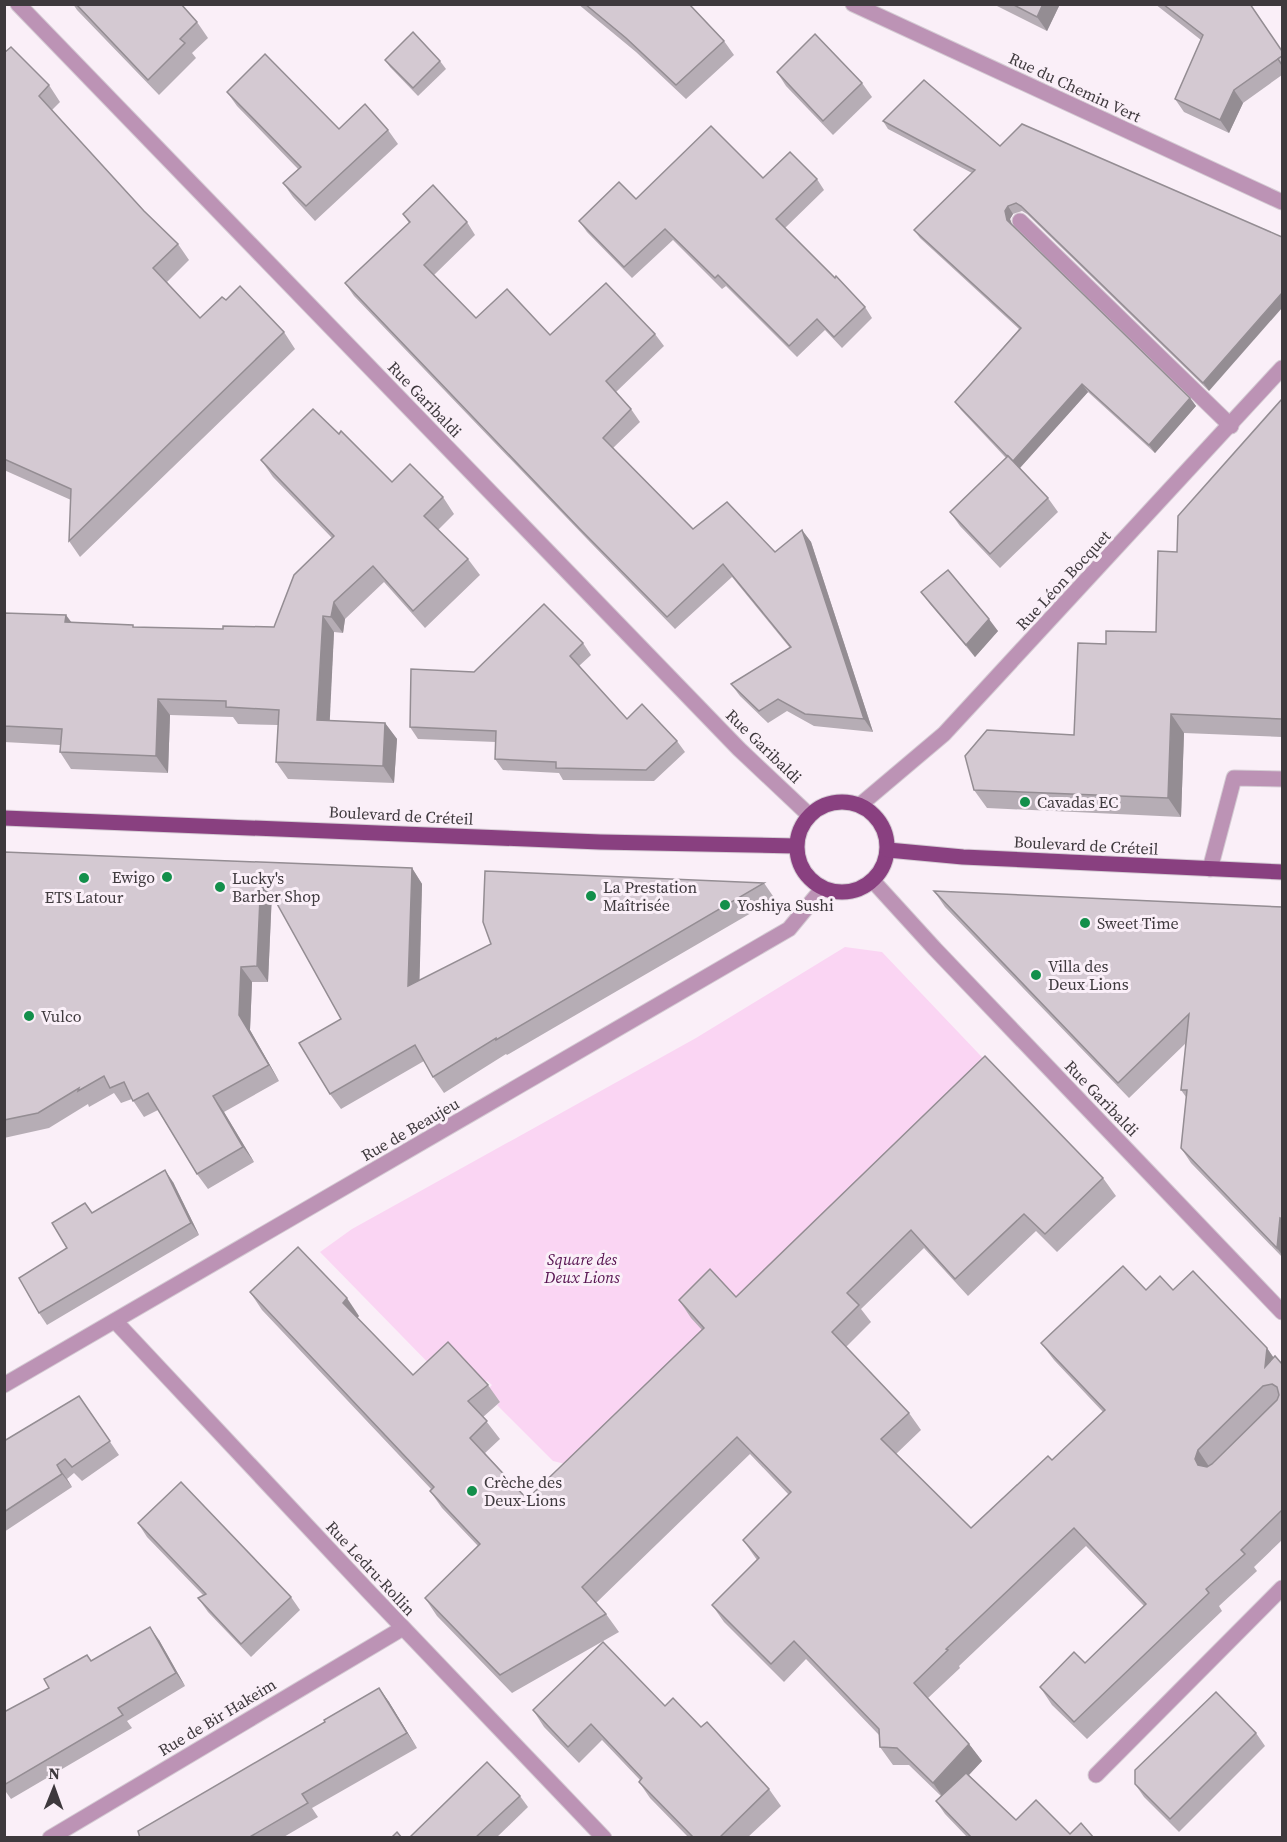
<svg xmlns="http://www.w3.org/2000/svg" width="1287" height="1842" font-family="'Source Serif 4',serif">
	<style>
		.green { fill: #fad5f3 }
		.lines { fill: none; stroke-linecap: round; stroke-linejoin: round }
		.minor-casing { stroke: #d4cbd3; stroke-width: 17 }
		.major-casing { stroke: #d4cbd3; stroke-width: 17 }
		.minor { stroke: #bc93b5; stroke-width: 15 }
		.major { stroke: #894080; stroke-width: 15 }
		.wall { fill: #b6adb5 }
		.shaded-wall { fill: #948d93 }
		.building { fill: #d4c9d2; stroke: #948d93; stroke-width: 1.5; fill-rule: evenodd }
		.poi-dot { fill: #138f4b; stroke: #faeff8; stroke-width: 2 }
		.labels { text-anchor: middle; stroke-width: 6; stroke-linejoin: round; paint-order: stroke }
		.street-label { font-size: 16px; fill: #3e393d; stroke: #faeff8 }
		.poi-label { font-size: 16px; fill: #3e393d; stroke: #faeff8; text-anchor: start }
		.park-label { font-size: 16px; font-style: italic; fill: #55114f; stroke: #faeff8 }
	</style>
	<rect width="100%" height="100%" fill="#faeff8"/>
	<polygon class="green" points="845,947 882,952 998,1074 586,1469 553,1461 497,1405 500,1402 488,1389 492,1385 487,1381 483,1383 442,1377 320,1252 352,1229 696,1038"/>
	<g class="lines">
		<defs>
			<g id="minor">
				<polyline points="18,4 739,749 809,815"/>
				<polyline points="853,4 1282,202"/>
				<polyline points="1020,221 1231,426"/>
				<polyline points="860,805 944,734 1282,368"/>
				<polyline points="1210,869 1234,778 1282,779"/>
				<polyline points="873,881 935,949 1282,1312"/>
				<polyline points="115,1321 370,1593 604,1838"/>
				<polyline points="4,1385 789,929 822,889"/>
				<polyline points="1096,1775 1282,1588"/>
				<polyline points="50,1838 403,1628"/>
			</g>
			<g id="major">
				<circle cx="842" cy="847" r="45"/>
				<polyline points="4,818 600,842 796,846"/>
				<polyline points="888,850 963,857 1282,872"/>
			</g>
		</defs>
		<use href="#minor" class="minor-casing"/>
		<use href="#major" class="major-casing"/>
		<use href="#minor" class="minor"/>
		<use href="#major" class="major"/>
	</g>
	<g class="wall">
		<polygon points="73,4 181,4 197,22 208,38 192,53 196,58 159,95 77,10"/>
		<polygon points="578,4 689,4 724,41 734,55 686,99 636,52"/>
		<polygon points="996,4 1060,4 1047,31 997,6"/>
		<polygon points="1155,4 1250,4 1282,51 1282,75 1243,103 1229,133 1184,112 1175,99 1201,40"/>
		<polygon points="4,53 49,85 60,102 52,110 144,211 178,244 189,260 167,282 200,318 226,300 284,332 295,349 80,557 69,541 71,500 4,470"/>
		<polygon points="385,60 440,61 446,69 418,96 390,67"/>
		<polygon points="777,72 862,83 872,97 833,135 786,86"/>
		<polygon points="227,92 339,129 388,130 398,144 315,221 293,197 283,183 298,169 237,106"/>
		<polygon points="883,121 1000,146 1022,124 1209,391 1027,214 1022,211 1013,214 1010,219 1012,224 1190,398 1196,406 1155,453 1088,392 1020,468 1048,498 1058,512 1000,568 960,526 950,512 1006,458 961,410 955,402 1019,329 920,238 914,230 972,173 888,129"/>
		<polygon points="763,178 817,179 824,190 785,228 865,307 872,318 842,348 825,330 797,357 726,286 722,289 673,240 632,278 587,232 579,221 636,199"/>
		<polygon points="403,214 467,222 475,235 434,275 476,318 550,335 655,334 664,346 616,392 631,409 640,422 613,448 693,529 775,552 802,530 811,542 873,732 814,726 787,711 768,723 740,696 731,684 790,648 732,577 675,629 588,540 354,296 345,283 409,223"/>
		<polygon points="1282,399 1282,737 1184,733 1181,817 987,808 974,790 1074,735 1106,644 1156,632 1177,552"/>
		<polygon points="339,434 392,482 443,497 454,514 438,530 468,559 480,575 425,628 384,582 345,619 343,633 334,632 329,721 385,723 397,739 394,783 288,779 276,762 278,725 238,724 233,717 170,715 168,773 71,769 60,752 60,745 4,742 4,613 72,623 134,627 223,629 274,627 332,538 273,477 261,460"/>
		<polygon points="921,592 998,631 975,657 930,604"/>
		<polygon points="583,643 591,655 579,666 627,719 677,741 685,752 654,781 563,780 559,773 503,770 495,759 496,742 418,739 410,727 474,672"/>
		<polygon points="4,852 412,868 422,884 419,980 764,883 775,899 507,1055 506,1054 444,1093 433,1077 424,1061 341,1109 330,1094 341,1019 272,894 268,982 252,982 250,1030 279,1081 224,1112 254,1162 208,1189 197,1174 158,1110 144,1117 132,1099 121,1103 114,1093 89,1107 88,1104 49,1128 4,1138"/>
		<polygon points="934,891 1282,907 1282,1257 1191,1163 1181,1148 1186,1097 1181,1090 1186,1043 1129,1098 945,907"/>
		<polygon points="985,1056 1103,1178 1116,1196 1057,1252 1036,1231 968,1296 924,1248 861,1309 871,1322 846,1347 909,1413 921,1430 896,1454 971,1528 1052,1460 1103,1412 1054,1360 1041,1343 1146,1290 1173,1290 1267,1348 1274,1358 1282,1364 1282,1540 1254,1567 1257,1571 1219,1606 1222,1611 1087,1739 1052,1705 1040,1687 1085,1663 1144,1606 1086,1546 959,1666 960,1668 928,1698 969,1744 982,1761 969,1775 1016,1820 1070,1834 1094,1838 968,1838 945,1814 936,1801 941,1796 909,1765 893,1765 880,1747 879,1735 806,1659 784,1682 724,1622 712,1605 757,1560 743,1540 789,1495 750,1454 596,1603 606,1614 619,1632 512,1693 437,1616 425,1598 478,1546 442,1508 430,1491 431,1489 262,1310 250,1292 359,1316 357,1318 413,1375 488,1385 500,1402 483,1417 500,1439 485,1453 527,1499 702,1330 691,1318 679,1300 736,1297"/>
		<polygon points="173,1182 199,1235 47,1325 39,1313 67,1248 92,1213"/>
		<polygon points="79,1396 119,1455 82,1481 74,1473 67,1479 72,1487 4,1532 4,1441"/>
		<polygon points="138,1523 291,1597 300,1610 251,1657 208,1612 198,1598 203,1595 147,1537"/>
		<polygon points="159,1640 185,1686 127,1721 132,1728 11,1799 6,1792 4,1792 4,1712 49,1688 91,1661"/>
		<polygon points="379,1688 389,1702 417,1748 312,1808 318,1817 282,1838 140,1838"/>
		<polygon points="665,1706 701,1727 769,1789 781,1806 747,1838 689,1838 650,1798 639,1782 640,1780 602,1740 579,1763 544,1727 533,1710"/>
		<polygon points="1256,1733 1265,1746 1179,1832 1144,1797 1135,1784"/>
		<polygon points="520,1796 528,1807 496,1838 409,1838"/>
	</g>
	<g class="shaded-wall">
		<polygon points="1043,4 1060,4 1047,31 1037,17"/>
		<polygon points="1234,90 1243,103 1229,133 1220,120"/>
		<polygon points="1008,206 1013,214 1010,219 1013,228 1007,220 1005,211"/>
		<polygon points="1282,293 1282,308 1209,391 1203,383"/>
		<polygon points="1082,384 1088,392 1018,470 1012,462"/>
		<polygon points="1190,398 1196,406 1155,453 1149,445"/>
		<polygon points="802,530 811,542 873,732 864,719"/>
		<polygon points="334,602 345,619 343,633 331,617"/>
		<polygon points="66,615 78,631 65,622"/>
		<polygon points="323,616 334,632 329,737 317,720"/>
		<polygon points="989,619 998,631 975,657 966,645"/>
		<polygon points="158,699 170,715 168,773 156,756"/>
		<polygon points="1171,714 1184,733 1181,817 1168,798"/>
		<polygon points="385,723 397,739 394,783 383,766"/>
		<polygon points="412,868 422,884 419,1002 408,986"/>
		<polygon points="261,875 272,890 268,982 257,966"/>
		<polygon points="241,967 252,982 250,1030 279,1081 269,1065 239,1015"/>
		<polygon points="213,1096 224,1112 254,1162 243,1147"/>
		<polygon points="165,1170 173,1182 199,1235 191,1223"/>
		<polygon points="1280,1218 1282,1222 1282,1255 1277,1248"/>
		<polygon points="347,1298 359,1316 355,1320 343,1303"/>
		<polygon points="1267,1348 1279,1366 1265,1367"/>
		<polygon points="1198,1450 1210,1468 1198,1465 1195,1459"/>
		<polygon points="57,1465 67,1479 72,1487 62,1474"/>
		<polygon points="150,1627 159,1640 185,1686 176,1673"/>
		<polygon points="379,1688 389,1702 417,1748 407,1733"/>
		<polygon points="969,1744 982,1761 945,1800 933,1783"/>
	</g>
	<g class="building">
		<polygon points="76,4 181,4 197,22 180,39 185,43 148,80"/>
		<polygon points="585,4 689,4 724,41 676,85 626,38"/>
		<polygon points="1012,4 1043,4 1037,17"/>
		<polygon points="1163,4 1250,4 1282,51 1282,56 1234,90 1220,120 1175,99 1203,35"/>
		<polygon points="413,32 440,61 413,88 385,60"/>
		<polygon points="815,34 862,83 823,121 777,72"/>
		<polygon points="11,47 49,85 39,96 144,211 178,244 153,268 200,318 222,297 226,300 240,286 284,332 69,541 71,489 4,459 4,53"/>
		<polygon points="265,54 339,129 365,104 388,130 306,206 283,183 301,167 227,92"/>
		<polygon points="1282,56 1282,65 1278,59"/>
		<polygon points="924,80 1000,146 1022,124 1282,237 1282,293 1203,383 1021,206 1016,203 1008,206 1005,211 1007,220 1190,398 1149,445 1082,384 1013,461 1008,456 1008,457 955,402 1021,328 914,230 975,170 883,121"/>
		<polygon points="711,126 763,178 790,152 817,179 776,219 835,278 836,276 865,307 834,337 817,319 789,346 718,275 715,278 665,229 624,267 579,221 619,182 636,199"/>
		<polygon points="433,185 467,222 424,265 476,318 507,289 550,335 606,283 655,334 606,381 631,409 603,438 693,529 727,502 775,552 802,530 864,719 805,714 778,699 759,711 731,684 791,647 723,564 667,617 579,528 345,283 410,222 403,214"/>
		<polygon points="1282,399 1282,719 1171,714 1168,798 974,790 965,756 987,730 1074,735 1078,643 1106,644 1106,631 1156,632 1158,551 1177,552 1178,516"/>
		<polygon points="313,409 339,434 341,431 392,482 410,464 443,497 424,516 468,559 413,611 373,566 334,602 331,617 323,616 317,720 385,723 383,766 276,762 279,710 226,707 226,701 158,699 156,756 60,752 62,729 4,726 4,613 66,615 65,622 133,625 133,627 223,629 223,626 274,627 294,575 334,536 261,460"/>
		<polygon points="1008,456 1048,498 990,554 950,512"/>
		<polygon points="948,570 989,619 966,645 921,592"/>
		<polygon points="544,604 583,643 570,656 627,719 642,704 677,741 646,770 556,768 556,762 495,759 496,731 410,727 411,669 474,672"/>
		<polygon points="4,852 412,868 408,986 491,944 483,922 485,871 764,883 496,1040 496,1038 433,1077 415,1045 330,1094 299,1043 341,1019 261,875 257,966 241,967 239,1015 269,1065 213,1096 243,1147 197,1174 148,1093 133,1101 124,1082 110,1088 104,1076 78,1091 79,1088 38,1113 4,1120"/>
		<polygon points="934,891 1282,907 1282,1219 1280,1218 1277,1248 1181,1148 1187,1090 1181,1090 1189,1014 1118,1083"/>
		<path d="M985,1056L1103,1178L1045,1234L1024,1214L955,1279L911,1230L847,1293L859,1305L832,1332L909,1413L881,1439L971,1528L1048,1456L1052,1460L1105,1410L1041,1343L1123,1266L1146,1290L1160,1276L1173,1290L1193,1271L1267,1348L1265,1367L1275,1356L1282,1364V1510L1241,1550L1245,1554L1206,1589L1209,1593L1074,1722L1040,1687L1074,1652L1085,1663L1146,1604L1074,1528L946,1649L948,1650L914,1683L969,1744L933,1783L897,1748L880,1747L879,1729L794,1641L771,1664L712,1605L759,1558L743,1540L791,1492L737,1437L582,1587L606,1614L500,1675L425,1598L480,1544L430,1491L434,1487L250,1292L298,1247L347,1298L343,1303L413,1375L448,1342L488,1385L468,1401L487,1421L470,1438L527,1499L704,1328L679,1300L710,1269L736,1297ZM1272,1384L1277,1387L1279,1395L1277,1400L1212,1464L1207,1467L1198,1465L1195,1459L1198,1450L1263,1386Z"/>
		<polygon points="165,1170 191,1223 39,1313 19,1278 67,1248 52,1223 85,1203 92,1213"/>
		<polygon points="79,1396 110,1441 72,1467 65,1459 57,1465 62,1474 4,1512 4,1441"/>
		<polygon points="181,1482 291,1597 241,1644 198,1598 206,1594 138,1523"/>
		<polygon points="150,1627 176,1673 118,1708 123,1715 4,1785 4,1712 49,1688 44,1679 87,1655 91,1661"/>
		<polygon points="603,1642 665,1706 673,1698 701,1727 707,1722 769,1789 719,1838 694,1838 639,1782 642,1778 591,1724 568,1747 533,1710"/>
		<polygon points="379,1688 407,1733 302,1794 308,1803 248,1838 140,1838 138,1831 325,1722 324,1720"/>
		<polygon points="1216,1692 1256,1733 1170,1819 1135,1784 1135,1770"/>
		<polygon points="487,1762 520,1796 475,1838 409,1838"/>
		<polygon points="966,1773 1016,1820 1036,1800 1070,1834 1081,1823 1094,1838 972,1838 936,1801"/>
		<polygon points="397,1832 402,1838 391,1838"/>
	</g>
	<g class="poi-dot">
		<circle cx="1025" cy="802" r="6"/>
		<circle cx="167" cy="877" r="6"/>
		<circle cx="84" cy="878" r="6"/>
		<circle cx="220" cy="887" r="6"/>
		<circle cx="591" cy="896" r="6"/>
		<circle cx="725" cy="905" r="6"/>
		<circle cx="1085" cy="923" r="6"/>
		<circle cx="1036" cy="975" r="6"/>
		<circle cx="29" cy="1016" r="6"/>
		<circle cx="472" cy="1491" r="6"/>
	</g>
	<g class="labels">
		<g class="street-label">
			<text transform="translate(1075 87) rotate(25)" y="6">Rue du Chemin Vert</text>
			<text transform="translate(425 399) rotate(46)" y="6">Rue Garibaldi</text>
			<text transform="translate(1063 580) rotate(-47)" y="6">Rue Léon Bocquet</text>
			<text transform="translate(764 746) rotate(44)" y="6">Rue Garibaldi</text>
			<text transform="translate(401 815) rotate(3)" y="6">Boulevard de Créteil</text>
			<text transform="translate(1086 845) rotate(3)" y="6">Boulevard de Créteil</text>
			<text transform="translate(1102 1098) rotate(46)" y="6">Rue Garibaldi</text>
			<text transform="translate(410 1129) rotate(-30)" y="6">Rue de Beaujeu</text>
			<text transform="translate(371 1568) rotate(47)" y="6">Rue Ledru-Rollin</text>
			<text transform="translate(217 1717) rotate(-31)" y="6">Rue de Bir Hakeim</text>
		</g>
		<g class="poi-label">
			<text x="1037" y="808">Cavadas EC</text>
			<text x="155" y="883" text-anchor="end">Ewigo</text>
			<text x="232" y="884">Lucky's<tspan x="232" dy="18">Barber Shop</tspan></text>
			<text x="603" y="893">La Prestation<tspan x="603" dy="18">Maîtrisée</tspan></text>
			<text x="84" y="903" text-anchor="middle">ETS Latour</text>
			<text x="737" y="911">Yoshiya Sushi</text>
			<text x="1097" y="929">Sweet Time</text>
			<text x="1048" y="972">Villa des<tspan x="1048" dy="18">Deux Lions</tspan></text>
			<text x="41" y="1022">Vulco</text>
			<text x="484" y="1488">Crèche des<tspan x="484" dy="18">Deux-Lions</tspan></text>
		</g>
		<g class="park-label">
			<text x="582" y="1265">Square des<tspan x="582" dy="18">Deux Lions</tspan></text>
		</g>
	</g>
	<rect width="1287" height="1842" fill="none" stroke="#3e393d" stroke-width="12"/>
	<g transform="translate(54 1788) rotate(1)" stroke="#faeff8" stroke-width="4.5" paint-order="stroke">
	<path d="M0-4.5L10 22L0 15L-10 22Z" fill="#3e393d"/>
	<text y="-9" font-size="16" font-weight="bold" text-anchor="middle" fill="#3e393d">N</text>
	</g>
</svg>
